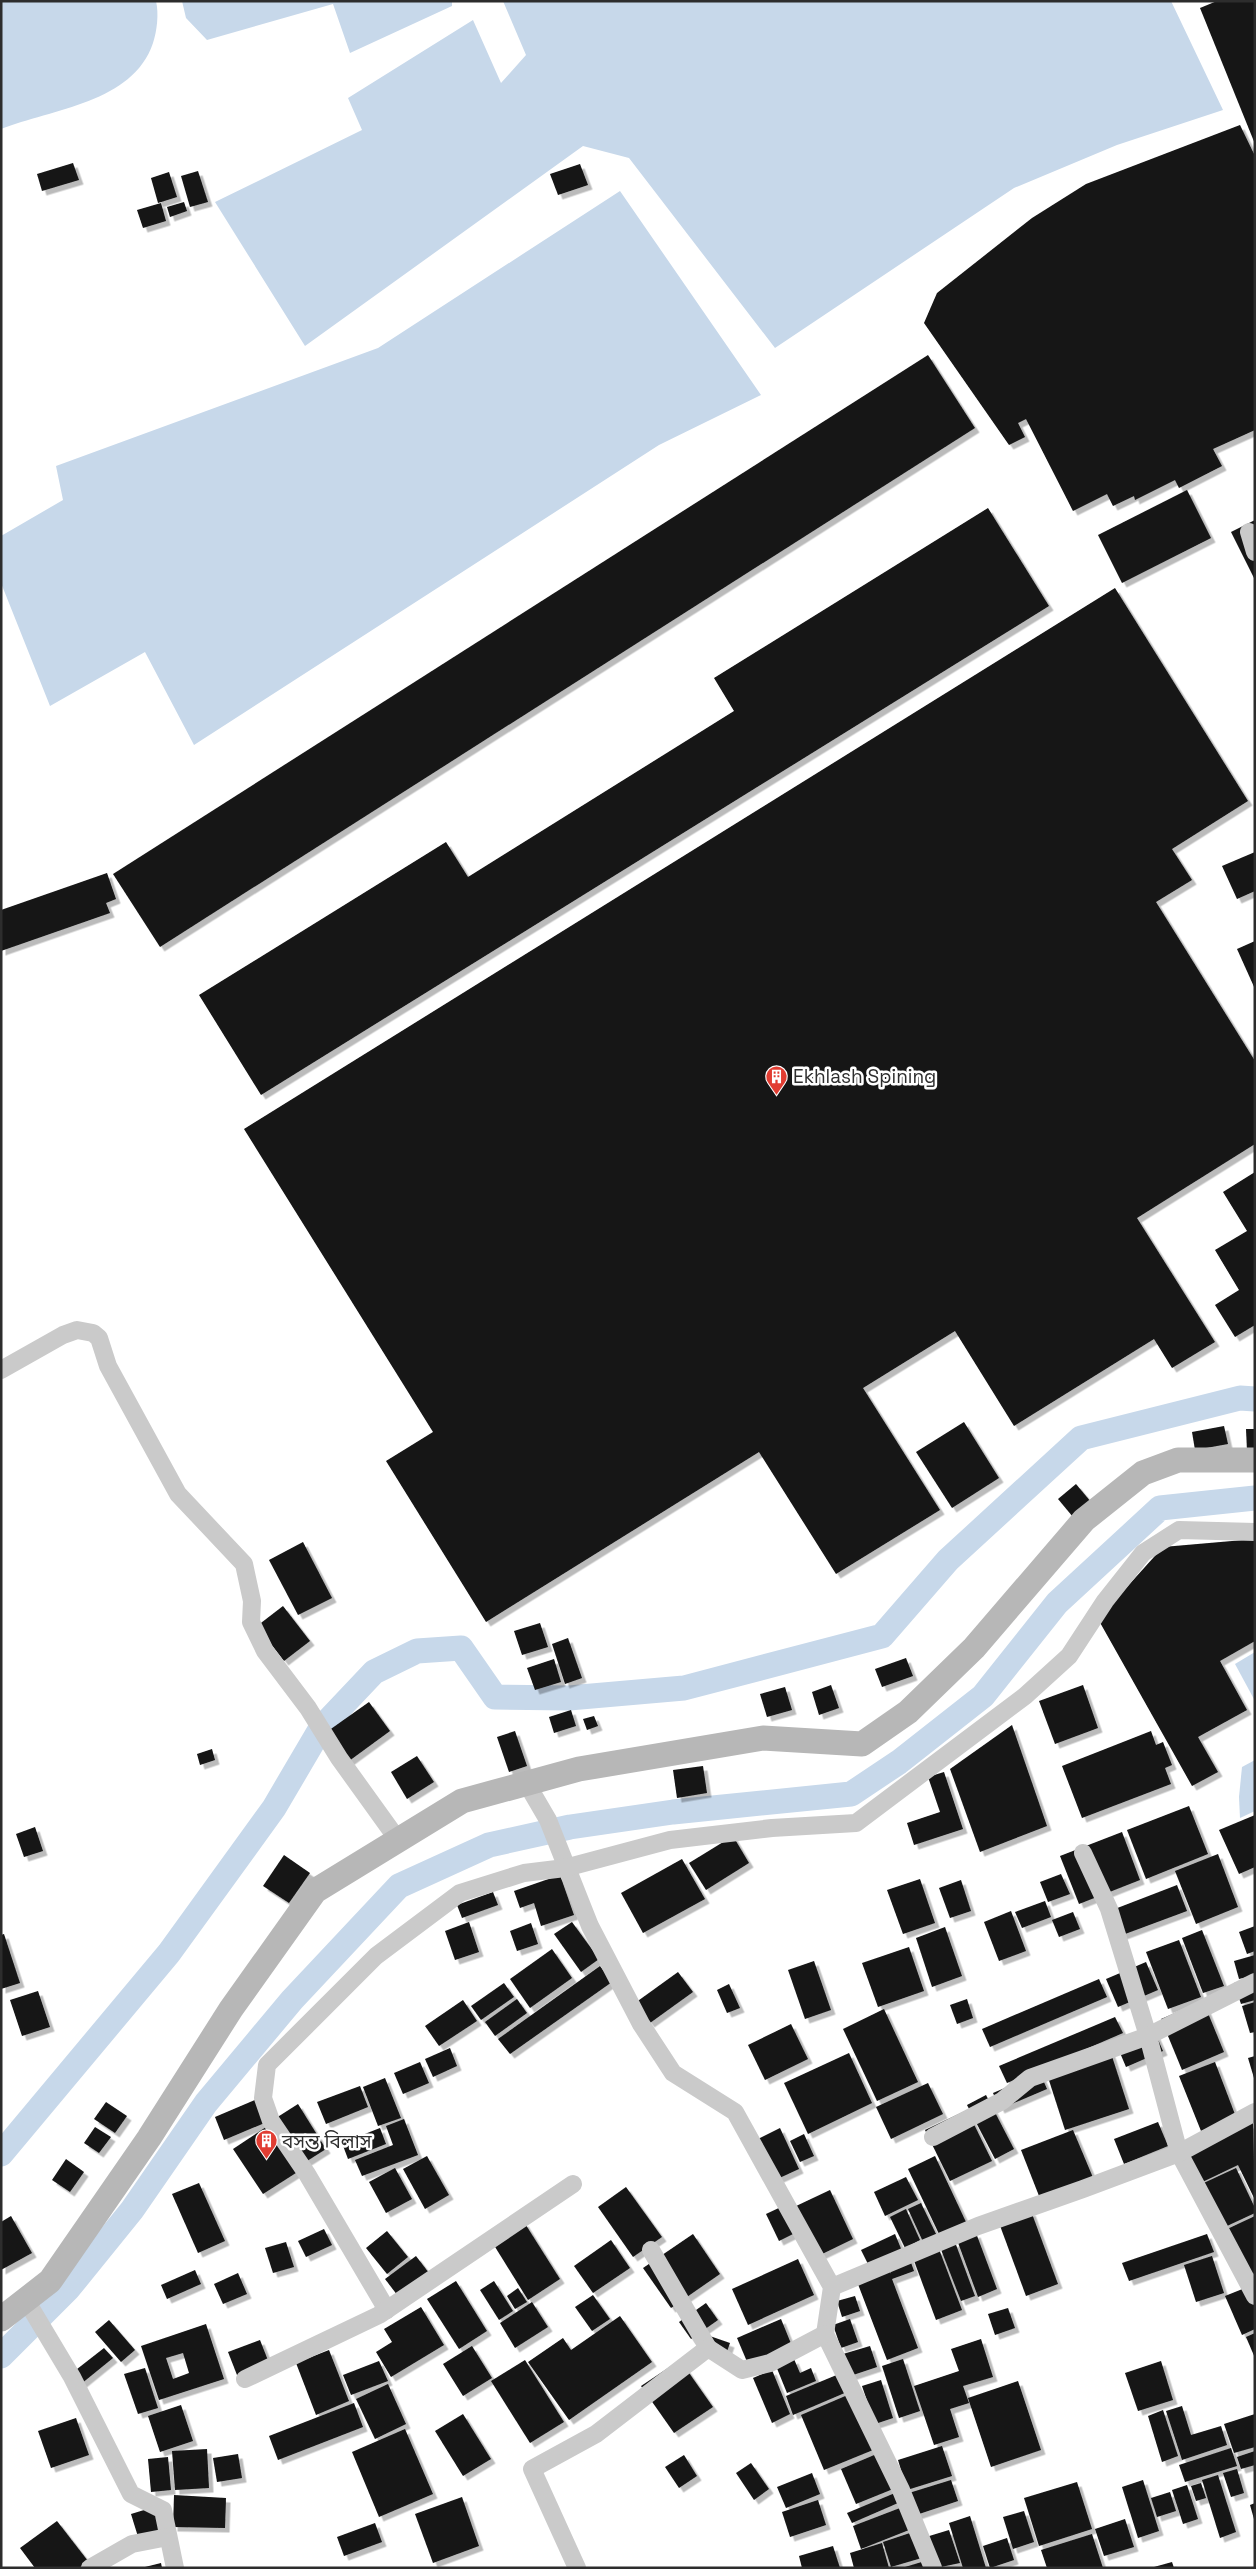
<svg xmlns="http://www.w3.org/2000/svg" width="1256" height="2569" font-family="'Space Grotesk','Noto Sans Bengali',sans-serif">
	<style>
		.water { fill: #c7d8ea }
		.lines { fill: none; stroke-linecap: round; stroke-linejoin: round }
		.canal { stroke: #c7d8ea; stroke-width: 25 }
		.building { fill: #141414; fill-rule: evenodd; filter: url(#shadow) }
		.street { stroke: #cacaca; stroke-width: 18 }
		.secondary { stroke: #b7b7b7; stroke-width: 25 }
		.labels { text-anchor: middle; stroke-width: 5; stroke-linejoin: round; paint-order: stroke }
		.poi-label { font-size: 19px; fill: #2d2d2d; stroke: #fff; text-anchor: start }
	</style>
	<defs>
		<filter id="shadow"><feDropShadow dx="4.5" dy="4.5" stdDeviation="0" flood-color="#0004"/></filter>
	</defs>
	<rect width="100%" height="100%" fill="#fff"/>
	<g class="water">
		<path d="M1,1H156C159,14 157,31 153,43C133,103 52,109 1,129Z"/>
		<polygon points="182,1 452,1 452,6 350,53 333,4 207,40 186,18"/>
		<polygon points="503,1 1171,1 1223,110 1117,145 1014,188 775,348 629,158 583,146 305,346 215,202 362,130 348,98 473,20 501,83 526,55"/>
		<polygon points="620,191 761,395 659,445 194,745 145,652 50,706 1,583 1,536 63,500 56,466 378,348"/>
		<polygon points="1255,1652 1255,1701 1235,1664"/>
		<polygon points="1255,1760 1255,1811 1240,1818 1239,1797 1242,1767"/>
	</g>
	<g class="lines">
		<g class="canal">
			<polyline points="1,2154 169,1953 274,1808 321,1728 374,1672 417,1651 461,1648 495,1697 569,1698 684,1688 882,1636 948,1560 1081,1438 1240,1398 1255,1399"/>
			<polyline points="1,2356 68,2289 132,2210 206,2103 292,2000 399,1886 489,1845 570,1827 673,1812 851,1794 899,1762 983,1696 1057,1603 1160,1508 1255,1498"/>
		</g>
	</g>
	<g class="building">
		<polygon points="1217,1 1255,1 1255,144 1200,8"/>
		<polygon points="1240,125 1255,156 1255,430 1213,449 1222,466 1179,488 1175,480 1135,500 1134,496 1113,506 1107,494 1073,511 1026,419 1018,423 1025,437 1009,445 924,323 937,293 1032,218 1086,184"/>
		<polygon points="73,163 79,180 42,191 37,174"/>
		<polygon points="580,164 588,185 558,195 550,174"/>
		<polygon points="198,171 208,202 190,207 181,176"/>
		<polygon points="169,172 177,197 158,203 151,178"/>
		<polygon points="184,202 187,211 170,217 167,207"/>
		<polygon points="161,203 166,221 143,228 137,210"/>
		<polygon points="928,355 975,428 160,947 113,874"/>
		<polygon points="1187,490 1211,538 1122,583 1098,535"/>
		<polygon points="988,508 1049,606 261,1095 199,995 446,842 468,877 734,711 714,678"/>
		<polygon points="1255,520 1255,580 1231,532"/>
		<polygon points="1115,588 1248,801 1172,849 1192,880 1156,902 1255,1061 1255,1144 1137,1218 1215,1342 1172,1368 1154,1339 1014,1426 955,1331 863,1388 940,1510 836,1574 759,1452 486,1622 386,1461 433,1432 244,1129"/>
		<polygon points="1255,852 1255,891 1237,899 1222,866"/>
		<polygon points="107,873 116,899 106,903 110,913 1,951 1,910"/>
		<polygon points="1255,941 1255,989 1237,949"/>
		<polygon points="1255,1172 1255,1325 1235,1337 1215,1305 1239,1290 1215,1250 1247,1231 1223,1192"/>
		<polygon points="964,1422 999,1478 952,1508 916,1452"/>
		<polygon points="1224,1426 1228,1444 1195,1450 1192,1432"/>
		<polygon points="1246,1429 1255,1429 1255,1451 1247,1451"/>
		<polygon points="1076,1484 1091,1502 1073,1517 1058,1499"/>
		<polygon points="1255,1539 1255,1641 1220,1661 1247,1710 1198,1737 1218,1772 1192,1786 1098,1619 1163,1547"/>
		<polygon points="303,1542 332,1598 298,1615 269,1560"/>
		<polygon points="283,1606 310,1641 284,1661 257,1626"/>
		<polygon points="540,1623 548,1647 522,1655 514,1631"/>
		<polygon points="568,1638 582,1678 565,1684 552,1644"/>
		<polygon points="906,1658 913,1676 882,1687 875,1669"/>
		<polygon points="554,1659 561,1682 535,1690 527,1668"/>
		<polygon points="831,1685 839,1708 819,1715 812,1692"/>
		<polygon points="1083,1685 1098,1728 1055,1744 1039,1701"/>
		<polygon points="785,1687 792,1710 767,1717 760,1694"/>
		<polygon points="369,1702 390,1731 349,1761 328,1731"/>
		<polygon points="571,1710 576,1726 554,1733 549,1717"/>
		<polygon points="594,1716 598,1726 587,1730 583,1719"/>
		<polygon points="1012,1725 1047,1826 980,1852 950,1769"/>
		<polygon points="515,1731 527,1766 509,1772 497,1737"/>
		<polygon points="1151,1731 1156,1745 1163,1742 1172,1765 1165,1768 1171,1784 1082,1818 1062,1766"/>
		<polygon points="212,1749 215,1760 200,1765 197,1754"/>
		<polygon points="417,1756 434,1782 407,1799 391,1772"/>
		<polygon points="703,1766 707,1793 677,1798 673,1770"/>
		<polygon points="944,1772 963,1829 914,1845 907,1823 940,1812 928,1777"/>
		<polygon points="1189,1806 1208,1854 1146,1879 1127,1830"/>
		<polygon points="1255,1815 1255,1867 1239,1874 1219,1830"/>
		<polygon points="35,1827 43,1851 24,1857 16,1834"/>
		<polygon points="1122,1832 1140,1880 1079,1904 1060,1856"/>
		<polygon points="733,1836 749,1863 706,1890 689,1863"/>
		<polygon points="1218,1854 1238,1907 1196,1924 1175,1871"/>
		<polygon points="284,1855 310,1873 289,1903 263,1886"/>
		<polygon points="682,1859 705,1899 643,1933 621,1893"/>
		<polygon points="1061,1874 1070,1894 1048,1902 1040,1882"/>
		<polygon points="560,1875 574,1915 541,1926 534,1903 520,1908 514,1891"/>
		<polygon points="920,1879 935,1923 903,1934 887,1890"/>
		<polygon points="961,1880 971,1911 950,1918 939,1888"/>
		<polygon points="1177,1885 1187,1911 1117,1937 1107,1912"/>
		<polygon points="493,1892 498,1905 462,1918 457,1905"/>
		<polygon points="1045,1901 1051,1917 1022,1928 1015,1912"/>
		<polygon points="1011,1911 1026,1951 999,1961 984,1922"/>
		<polygon points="1073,1912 1080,1929 1059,1937 1052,1920"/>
		<polygon points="469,1922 479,1952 455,1960 445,1931"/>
		<polygon points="572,1922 599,1959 581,1972 554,1934"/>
		<polygon points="531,1923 538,1944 517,1951 510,1931"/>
		<polygon points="1255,1926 1255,1951 1247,1954 1239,1932"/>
		<polygon points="945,1927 962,1976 932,1987 916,1938"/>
		<polygon points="1202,1930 1224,1986 1203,1993 1182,1938"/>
		<polygon points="4,1934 20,1983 1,1989 1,1935"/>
		<polygon points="1179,1940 1201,1997 1168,2009 1146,1952"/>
		<polygon points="909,1947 924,1991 878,2007 862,1963"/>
		<polygon points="552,1949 572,1978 530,2008 510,1979"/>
		<polygon points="1255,1955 1255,1975 1239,1979 1234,1961"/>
		<polygon points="814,1961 831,2010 805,2019 788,1970"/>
		<polygon points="1146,1962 1158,1990 1118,2007 1106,1979"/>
		<polygon points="600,1966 612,1982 510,2054 498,2039"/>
		<polygon points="678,1972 693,1992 650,2023 635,2003"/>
		<polygon points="1255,1977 1255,2000 1241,2004 1234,1983"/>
		<polygon points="1099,1979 1107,1997 990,2047 982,2029"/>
		<polygon points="504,1983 514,1997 481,2020 471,2006"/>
		<polygon points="729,1984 740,2008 727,2013 717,1990"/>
		<polygon points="38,1991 50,2027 22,2036 10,2000"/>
		<polygon points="517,1999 527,2013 495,2036 485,2022"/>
		<polygon points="967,1999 973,2018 957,2024 950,2005"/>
		<polygon points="463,2000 477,2021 439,2046 425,2026"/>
		<polygon points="1203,2001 1224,2052 1182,2070 1161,2019"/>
		<polygon points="1255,2002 1255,2032 1250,2033 1242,2006"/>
		<polygon points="884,2009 918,2082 877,2101 843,2029"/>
		<polygon points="1115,2017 1123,2033 1007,2083 999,2066"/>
		<polygon points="791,2024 808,2059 765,2080 748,2045"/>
		<polygon points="1152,2026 1163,2051 1126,2067 1115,2041"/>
		<polygon points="1109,2047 1129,2109 1065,2130 1045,2068"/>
		<polygon points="450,2048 457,2066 433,2077 425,2059"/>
		<polygon points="849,2053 872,2103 808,2134 784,2083"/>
		<polygon points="1255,2056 1255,2078 1254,2078 1248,2058"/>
		<polygon points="420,2062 429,2083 403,2094 394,2073"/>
		<polygon points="1215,2062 1236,2117 1201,2131 1179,2076"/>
		<polygon points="1040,2073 1047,2089 1000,2109 993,2093"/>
		<polygon points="385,2078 401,2118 378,2126 363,2087"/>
		<polygon points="928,2083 943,2114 891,2139 876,2107"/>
		<polygon points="360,2086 368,2107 326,2124 317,2102"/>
		<polygon points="986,2095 1014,2149 995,2159 967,2105"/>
		<polygon points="257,2099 267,2122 224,2140 215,2117"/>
		<polygon points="106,2102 127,2116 115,2133 94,2119"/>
		<polygon points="298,2104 326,2149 304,2163 276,2118"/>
		<polygon points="967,2110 992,2161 950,2181 925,2130"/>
		<polygon points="404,2119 418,2155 362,2176 355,2160 393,2145 386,2126"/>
		<polygon points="1158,2122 1168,2146 1124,2164 1114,2139"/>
		<polygon points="1253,2122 1255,2200 1238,2165 1192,2187 1178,2157"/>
		<polygon points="269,2125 299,2171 263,2194 233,2149"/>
		<polygon points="95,2127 111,2137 99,2153 84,2143"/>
		<polygon points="380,2128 386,2144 348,2159 342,2143"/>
		<polygon points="780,2128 799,2169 775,2180 756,2140"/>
		<polygon points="1073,2130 1094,2180 1041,2201 1021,2150"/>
		<polygon points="804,2134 814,2156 800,2162 790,2141"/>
		<polygon points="427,2156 449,2195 425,2209 403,2169"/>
		<polygon points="935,2156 966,2222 939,2234 908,2169"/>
		<polygon points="66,2159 84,2172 70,2192 52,2180"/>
		<polygon points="395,2168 412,2199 386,2213 369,2182"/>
		<polygon points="1236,2168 1255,2208 1255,2213 1214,2232 1193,2188"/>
		<polygon points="906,2177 918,2200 885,2216 874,2192"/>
		<polygon points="199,2183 225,2241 198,2253 172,2194"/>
		<polygon points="626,2187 662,2237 633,2257 598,2207"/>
		<polygon points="830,2190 853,2239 818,2256 794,2207"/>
		<polygon points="921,2203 938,2238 924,2244 908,2209"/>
		<polygon points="783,2206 795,2233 779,2241 766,2214"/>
		<polygon points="906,2209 920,2240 905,2248 890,2217"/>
		<polygon points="1031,2211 1058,2284 1026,2296 999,2223"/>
		<polygon points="11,2216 32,2253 1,2270 1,2222"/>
		<polygon points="1255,2216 1255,2273 1245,2277 1223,2231"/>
		<polygon points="524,2222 560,2279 528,2300 492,2242"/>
		<polygon points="324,2229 332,2245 306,2257 298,2241"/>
		<polygon points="387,2231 408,2257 387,2274 366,2248"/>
		<polygon points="976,2233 997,2289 978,2297 957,2240"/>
		<polygon points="693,2234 720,2274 671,2308 643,2268"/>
		<polygon points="895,2234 902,2251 869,2266 861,2250"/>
		<polygon points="1207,2234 1214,2252 1129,2281 1122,2263"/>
		<polygon points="611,2240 630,2268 593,2293 574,2266"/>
		<polygon points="286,2242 294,2267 273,2273 265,2248"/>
		<polygon points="955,2242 975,2296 961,2301 940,2247"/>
		<polygon points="939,2249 962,2310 936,2320 913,2258"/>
		<polygon points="416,2256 429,2273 398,2296 385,2279"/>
		<polygon points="1212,2256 1224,2293 1196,2302 1184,2265"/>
		<polygon points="909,2257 914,2271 892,2279 918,2348 887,2360 856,2279 888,2268 891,2274 888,2265"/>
		<polygon points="798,2259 814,2295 748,2325 732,2289"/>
		<polygon points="195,2270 201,2284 167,2299 161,2285"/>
		<polygon points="238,2273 247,2294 223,2304 214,2284"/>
		<polygon points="456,2281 487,2331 459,2349 427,2299"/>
		<polygon points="494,2281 513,2311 499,2320 480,2290"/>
		<polygon points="1255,2284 1255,2329 1242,2335 1225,2296"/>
		<polygon points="518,2288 527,2302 515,2309 507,2296"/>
		<polygon points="593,2295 610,2319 592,2331 575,2307"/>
		<polygon points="855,2296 860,2311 842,2317 837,2301"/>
		<polygon points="532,2302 548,2327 515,2348 500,2323"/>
		<polygon points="706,2303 718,2320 691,2339 679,2322"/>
		<polygon points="421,2307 444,2345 391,2377 376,2352 392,2342 384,2329"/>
		<polygon points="1008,2308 1015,2328 995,2335 988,2314"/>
		<polygon points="620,2316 652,2362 569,2420 528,2362 563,2338 571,2350"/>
		<polygon points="781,2319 792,2346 748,2364 737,2338"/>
		<polygon points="850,2319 858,2342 841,2348 833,2325"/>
		<polygon points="109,2320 135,2350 121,2362 95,2332"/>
		<path d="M206,2324L224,2379L159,2400L141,2346ZM183,2353L189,2373L173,2379L166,2358Z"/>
		<polygon points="1255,2333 1255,2358 1246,2337"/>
		<polygon points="704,2334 730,2343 724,2360"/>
		<polygon points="981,2339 993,2377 963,2386 969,2403 950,2409 959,2437 934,2445 914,2386 959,2371 951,2349"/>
		<polygon points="260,2340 269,2363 237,2375 228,2352"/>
		<polygon points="472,2346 492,2378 463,2396 443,2364"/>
		<polygon points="870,2346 877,2367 850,2376 843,2354"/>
		<polygon points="104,2348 113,2358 81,2384 72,2373"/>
		<polygon points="329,2350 349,2401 316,2415 296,2363"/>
		<polygon points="794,2359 800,2373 811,2368 816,2381 787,2393 776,2366"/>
		<polygon points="903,2359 920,2411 899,2418 882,2366"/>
		<polygon points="525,2360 564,2422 530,2443 491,2381"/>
		<polygon points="680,2360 713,2407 674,2433 641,2386"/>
		<polygon points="379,2361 388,2381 351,2395 343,2375"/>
		<polygon points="1161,2361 1173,2400 1138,2411 1125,2373"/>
		<polygon points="145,2368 158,2408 138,2414 124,2374"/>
		<polygon points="772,2370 790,2414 772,2423 753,2378"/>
		<polygon points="839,2374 847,2392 793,2415 786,2396"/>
		<polygon points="881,2380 893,2418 875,2424 862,2386"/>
		<polygon points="1018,2381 1041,2450 991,2467 968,2398"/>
		<polygon points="388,2384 406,2424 375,2439 356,2399"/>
		<polygon points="850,2394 873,2450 824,2470 801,2415"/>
		<polygon points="354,2403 363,2427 278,2460 269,2436"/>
		<polygon points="181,2405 193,2441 160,2452 148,2416"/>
		<polygon points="1182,2406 1191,2435 1221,2426 1227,2445 1182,2460 1166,2411"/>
		<polygon points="1163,2410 1178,2456 1162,2462 1148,2416"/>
		<polygon points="463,2414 491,2459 463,2476 435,2431"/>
		<polygon points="1255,2414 1255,2447 1234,2453 1224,2424"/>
		<polygon points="76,2418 89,2455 51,2468 38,2431"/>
		<polygon points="405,2429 433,2494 379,2517 352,2452"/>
		<polygon points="942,2446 952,2476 907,2490 898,2460"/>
		<polygon points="1231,2448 1237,2466 1185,2482 1179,2465"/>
		<polygon points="207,2449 209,2488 175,2490 172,2451"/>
		<polygon points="1255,2451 1255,2465 1241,2469 1237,2457"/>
		<polygon points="879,2453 893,2489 856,2504 841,2469"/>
		<polygon points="238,2454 242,2478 217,2482 213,2458"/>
		<polygon points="684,2455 697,2476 679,2488 665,2467"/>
		<polygon points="168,2457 171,2490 151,2492 148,2459"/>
		<polygon points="751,2463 769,2489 754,2500 736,2473"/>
		<polygon points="1237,2469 1244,2493 1231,2497 1223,2473"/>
		<polygon points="812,2473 820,2494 786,2508 777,2487"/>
		<polygon points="1218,2475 1236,2532 1220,2538 1202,2480"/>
		<polygon points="951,2480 958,2501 916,2515 909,2493"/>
		<polygon points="1143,2480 1159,2531 1138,2538 1122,2487"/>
		<polygon points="1077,2482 1092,2529 1039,2546 1024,2498"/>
		<polygon points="1201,2483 1206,2498 1196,2501 1191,2486"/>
		<polygon points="1187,2485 1198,2519 1183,2524 1172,2490"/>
		<polygon points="1170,2492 1176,2511 1157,2517 1151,2498"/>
		<polygon points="895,2493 898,2503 852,2523 847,2513"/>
		<polygon points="174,2495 226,2498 225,2528 173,2527"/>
		<polygon points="462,2497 479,2546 433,2563 415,2514"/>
		<polygon points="818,2500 826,2525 790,2537 782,2512"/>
		<polygon points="1255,2503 1255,2519 1254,2519 1250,2505"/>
		<polygon points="154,2507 162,2533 139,2540 131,2514"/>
		<polygon points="900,2508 909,2530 861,2549 853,2526"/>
		<polygon points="1024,2511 1034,2542 1013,2549 1003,2517"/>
		<polygon points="970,2516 986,2568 963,2568 949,2523"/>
		<polygon points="1125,2519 1134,2547 1104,2556 1095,2529"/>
		<polygon points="57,2521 88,2561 79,2568 35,2568 20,2548"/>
		<polygon points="375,2523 382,2542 344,2556 337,2537"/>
		<polygon points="949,2530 960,2563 936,2568 926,2537"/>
		<polygon points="916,2531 925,2557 891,2567 883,2542"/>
		<polygon points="1092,2534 1103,2568 1047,2568 1041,2550"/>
		<polygon points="1007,2538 1014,2560 990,2568 983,2546"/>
		<polygon points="882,2543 889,2568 854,2568 850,2553"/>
		<polygon points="833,2546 840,2568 802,2568 799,2556"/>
		<polygon points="925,2561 927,2568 905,2568 905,2567"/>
		<polygon points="1172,2562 1174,2568 1155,2568 1154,2567"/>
		<polygon points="161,2563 162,2568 146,2568 145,2567"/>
	</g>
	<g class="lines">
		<g class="street">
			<polyline points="1249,532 1255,552"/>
			<polyline points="1,1370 63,1335 77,1330 93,1333 99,1338 108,1366 178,1494 244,1564 252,1601 251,1622 265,1651 308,1708 339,1758 398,1840"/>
			<polyline points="527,1784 548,1820 590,1926 641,2024 673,2073 735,2112 832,2287 825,2334 901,2490 933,2568"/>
			<polyline points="1083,1853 1109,1909 1148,2036 1179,2153 1255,2296"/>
			<polyline points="933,2137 1002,2101 1030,2078 1148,2036 1255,1982"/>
			<polyline points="651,2250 708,2348"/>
			<polyline points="832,2287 978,2226 1083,2189 1179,2153 1255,2112"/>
			<polyline points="26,2300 72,2377 131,2494 163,2510 175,2568"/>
			<polyline points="387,2310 307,2174 271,2121 263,2098 267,2065 376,1956 460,1893 524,1873 565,1868 670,1840 772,1828 856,1823 1025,1696 1069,1656 1105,1601 1143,1553 1179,1530 1255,1532"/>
			<polyline points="245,2379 379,2315 573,2184"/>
			<polyline points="90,2568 132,2544 168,2537"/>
			<polyline points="577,2568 532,2469 596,2434 708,2348 742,2370 770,2363 825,2334"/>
		</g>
		<polyline class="secondary" points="1,2319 50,2281 149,2138 231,2009 315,1891 462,1801 579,1769 763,1738 862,1744 908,1712 974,1648 1084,1520 1143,1473 1178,1460 1255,1460"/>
	</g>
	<defs>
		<symbol id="building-pin" viewBox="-11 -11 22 30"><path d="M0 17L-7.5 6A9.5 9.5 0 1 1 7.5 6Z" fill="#e13d32" stroke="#fff"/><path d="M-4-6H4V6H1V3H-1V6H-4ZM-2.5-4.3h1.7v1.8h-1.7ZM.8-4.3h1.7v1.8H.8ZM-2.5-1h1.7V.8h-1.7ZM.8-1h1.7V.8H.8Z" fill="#fff"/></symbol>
	</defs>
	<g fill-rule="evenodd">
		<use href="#building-pin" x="764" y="1064" width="25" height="34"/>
		<use href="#building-pin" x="254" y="2128" width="25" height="34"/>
	</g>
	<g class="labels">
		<g class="poi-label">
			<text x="793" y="1083">Ekhlash Spining</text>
			<text x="282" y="2148">বসন্ত বিলাস</text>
		</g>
	</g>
	<rect width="1256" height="2569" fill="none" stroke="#2d2d2d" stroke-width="5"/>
</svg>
